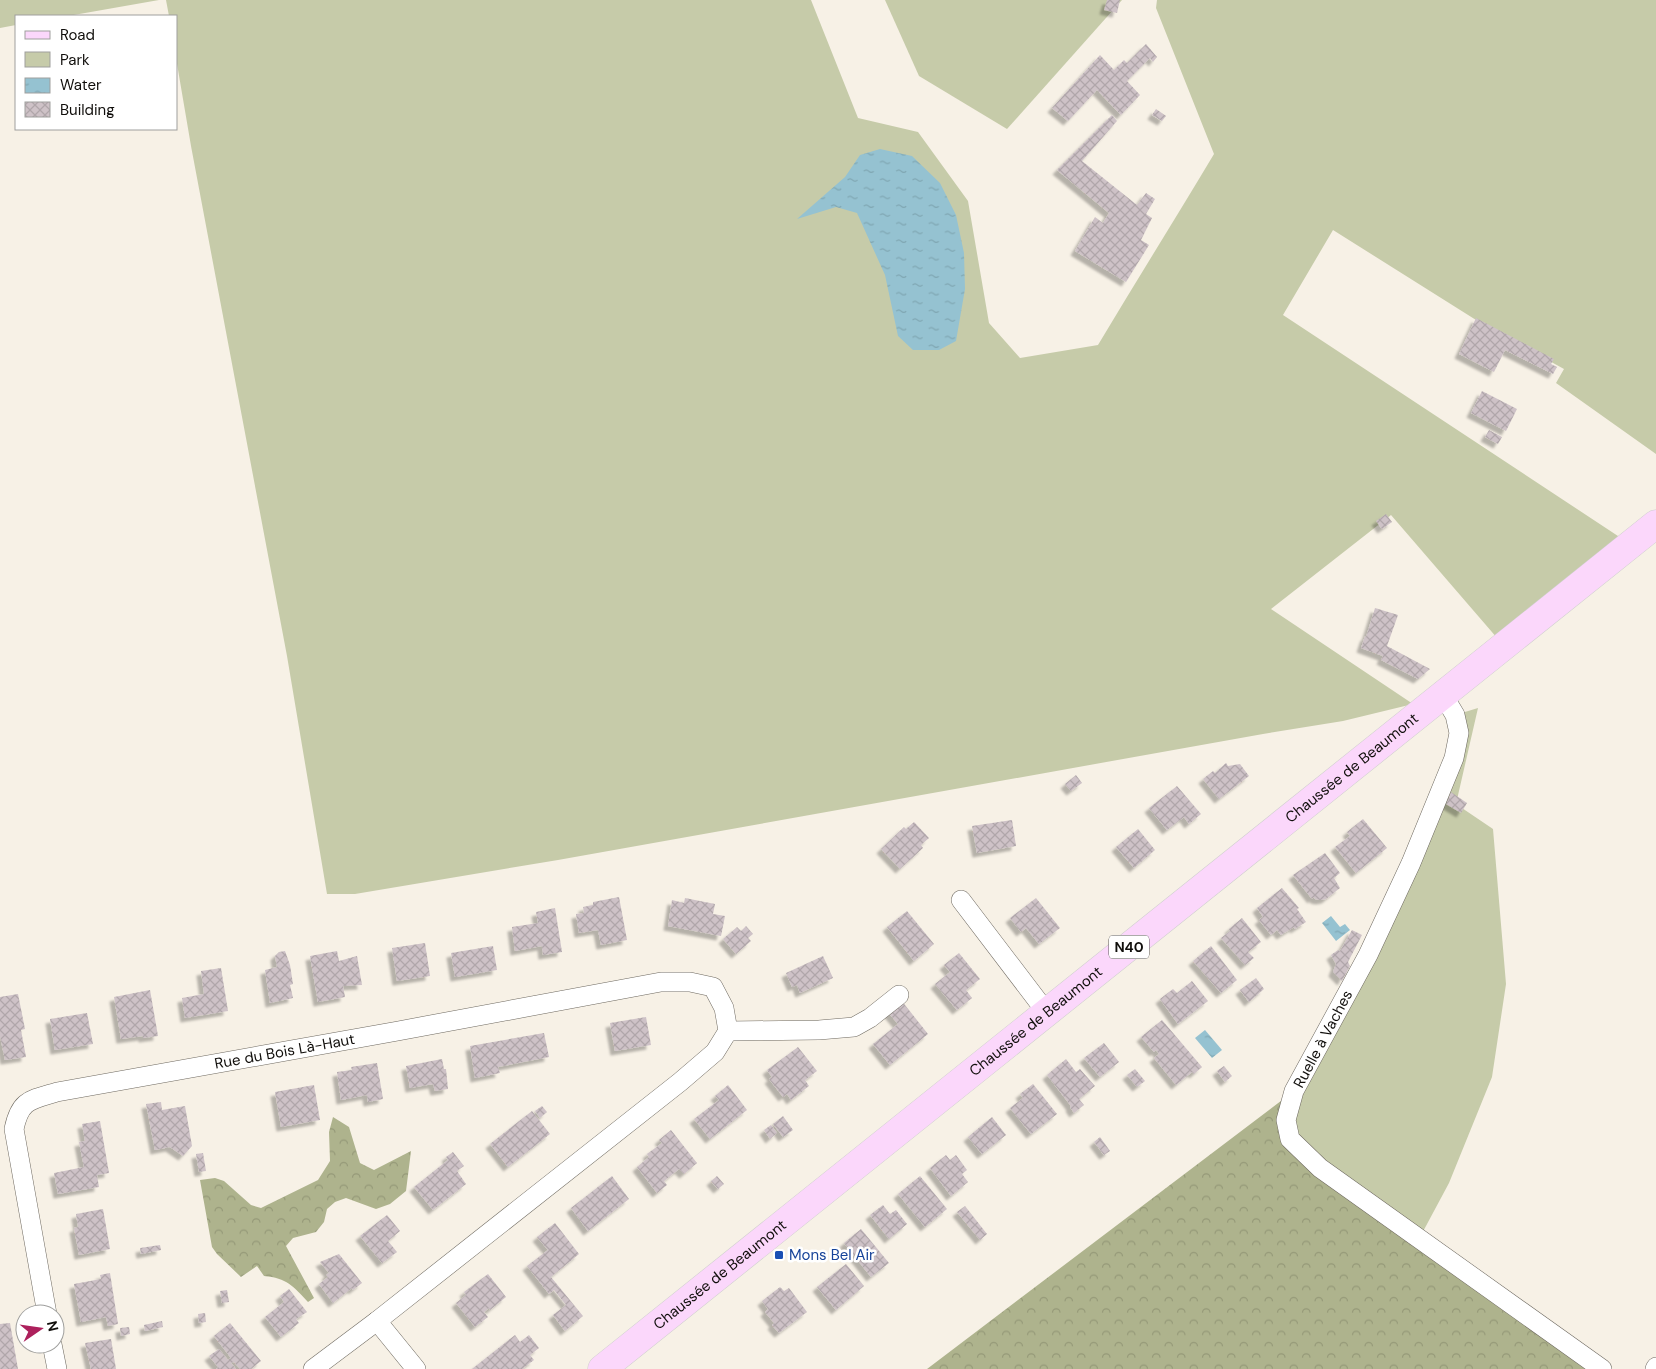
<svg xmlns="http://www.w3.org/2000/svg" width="1656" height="1369" font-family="'DM Sans',sans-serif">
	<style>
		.green { fill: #c6cba9 }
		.forest { fill: url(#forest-crowns) }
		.water { fill: url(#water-ripples) }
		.building { fill: url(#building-cross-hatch); filter: url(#shadow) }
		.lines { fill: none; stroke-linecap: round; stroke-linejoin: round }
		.minor-casing { stroke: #6e6960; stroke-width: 20 }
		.primary-casing { stroke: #cfcfce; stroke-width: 29 }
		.minor { stroke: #fff; stroke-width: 19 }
		.primary { stroke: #fbd7fb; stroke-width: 28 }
		.transit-dot { fill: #1a4fb4; stroke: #fff; stroke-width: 2 }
		.labels { text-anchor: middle; stroke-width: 5; stroke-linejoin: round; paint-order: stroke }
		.shield { fill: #fff; stroke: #585654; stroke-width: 1 }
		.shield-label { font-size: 14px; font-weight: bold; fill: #100e0b }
		.street-label { font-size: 15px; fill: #100e0b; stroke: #fff }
		.transit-label { font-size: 15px; fill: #164399; stroke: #fff; text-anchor: start }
	</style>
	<defs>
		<pattern id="forest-crowns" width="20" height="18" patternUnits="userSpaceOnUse" patternTransform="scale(1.25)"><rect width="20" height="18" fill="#aeb38d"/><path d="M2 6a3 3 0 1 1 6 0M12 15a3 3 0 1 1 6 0" fill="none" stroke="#959978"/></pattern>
		<pattern id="water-ripples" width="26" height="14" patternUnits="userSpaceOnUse" patternTransform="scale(1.25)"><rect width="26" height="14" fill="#95c2d1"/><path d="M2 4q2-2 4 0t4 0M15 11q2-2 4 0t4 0" fill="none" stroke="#7fa6b2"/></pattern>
		<pattern id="building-cross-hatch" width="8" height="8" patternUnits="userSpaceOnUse" patternTransform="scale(1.25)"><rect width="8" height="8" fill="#cec2c7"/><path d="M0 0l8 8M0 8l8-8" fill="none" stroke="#b0a6aa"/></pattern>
		<filter id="shadow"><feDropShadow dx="-4.5" dy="4.5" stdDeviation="1" flood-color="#0004"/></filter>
	</defs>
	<rect width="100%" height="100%" fill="#f7f1e6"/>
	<g class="green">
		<polygon points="0,0 159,0 68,16 16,16 16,25 0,28"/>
		<path d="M166,0H811L858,118L918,132L968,201L989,323L1020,358L1098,345C1136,281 1176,218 1214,154L1156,8L1157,0H1656V454L1556,383L1564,369L1484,325L1333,230L1283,315L1621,538L1504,646L1391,515L1271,609L1413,704L1343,721L1263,734L558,860L355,894H327L287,656L191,146L176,58V16H169Z"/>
		<polygon points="885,0 1122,0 1007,129 919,76"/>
		<polygon points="1478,708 1456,804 1493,829 1506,984 1492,1077 1449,1183 1419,1239 1290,1139 1294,1091 1454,758 1455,715"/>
	</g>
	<g class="forest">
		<polygon points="1294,1091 1290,1139 1602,1369 927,1369"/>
		<path d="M333,1117L349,1127L360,1163L374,1170L411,1151L406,1191L390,1204L376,1209L346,1198L335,1202L327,1209L324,1222L316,1232L293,1238L286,1246L314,1298L308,1302C293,1286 287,1278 264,1276L257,1266L241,1277L217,1254L212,1247L200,1180L215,1178L224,1181L251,1205L261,1208L318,1180L330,1161L329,1132Z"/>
	</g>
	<g class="water">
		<polygon points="880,149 912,156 940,183 956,215 964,253 965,289 956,341 939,350 913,350 898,336 885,275 857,213 836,207 797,219 845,177 860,155"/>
		<polygon points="1331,916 1340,927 1345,924 1350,930 1336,941 1322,923"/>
		<polygon points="1205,1030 1222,1050 1212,1058 1195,1038"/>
	</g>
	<g class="building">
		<polygon points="1107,0 1120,0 1117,13 1104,10"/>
		<polygon points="1146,44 1157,57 1153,62 1150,58 1127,81 1140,95 1121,115 1097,90 1068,121 1052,108 1100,55 1114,70 1124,60 1127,63"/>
		<polygon points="1156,109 1166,116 1162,121 1152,115"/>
		<polygon points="1112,115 1117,121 1082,161 1137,205 1146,193 1155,199 1146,214 1152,218 1141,240 1149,245 1126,282 1075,251 1095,217 1103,223 1109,213 1057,170"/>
		<polygon points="1476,318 1554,359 1551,364 1557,367 1553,374 1505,350 1494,372 1459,354"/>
		<polygon points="1482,391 1517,409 1506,431 1471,413"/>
		<polygon points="1489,430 1502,437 1498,444 1485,437"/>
		<polygon points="1386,514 1392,522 1382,529 1376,521"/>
		<polygon points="1375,608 1398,615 1387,646 1430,669 1418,679 1381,660 1383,656 1361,648 1365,636 1366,637"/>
		<polygon points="1226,763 1228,766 1240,764 1249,776 1219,799 1203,779 1213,771 1215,773"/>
		<polygon points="1076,775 1082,783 1071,791 1065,784"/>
		<polygon points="1177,786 1201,814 1189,824 1184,817 1167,830 1149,808"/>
		<polygon points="1451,792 1467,803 1461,813 1446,804"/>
		<polygon points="1363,819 1387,848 1356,873 1335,847 1350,836 1347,832"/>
		<polygon points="1012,820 1016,846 977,853 972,826"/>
		<polygon points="914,822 929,838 921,845 923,848 900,869 881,849 904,827 906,829"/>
		<polygon points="1138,829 1155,850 1134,868 1116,847"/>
		<polygon points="1325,853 1340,873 1334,878 1340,888 1326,899 1320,900 1315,899 1314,897 1312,899 1293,875"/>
		<polygon points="1282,888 1299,908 1297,909 1306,922 1295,929 1294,927 1281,935 1277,930 1271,935 1259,920 1263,917 1257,908"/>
		<polygon points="619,897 627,940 601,945 598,930 579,933 576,914 584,913 583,907 593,905 593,902"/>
		<polygon points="685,898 715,904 713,914 725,916 721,936 668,926 672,900 684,903"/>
		<polygon points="1036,898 1060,928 1039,944 1026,928 1021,932 1010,918"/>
		<polygon points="555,908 562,952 543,955 542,946 515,951 512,927 538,923 536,912"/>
		<polygon points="907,911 934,944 914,961 887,927"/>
		<polygon points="1242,918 1261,942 1248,952 1254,958 1245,965 1221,938 1230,931 1229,929"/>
		<polygon points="746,926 753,934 748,938 751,941 736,954 723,939 737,927 741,931"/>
		<polygon points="1352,930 1362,935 1348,962 1350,966 1342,981 1333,972 1336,964 1331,955 1338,950 1340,951"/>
		<polygon points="425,943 430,976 397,981 392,948"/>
		<polygon points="493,946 497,970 455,977 451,953"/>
		<polygon points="1211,946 1237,980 1221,993 1193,961"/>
		<polygon points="285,951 290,965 293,984 290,985 293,998 270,1003 265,970 277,967 275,956 279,952"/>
		<polygon points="337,951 339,961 357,956 362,985 343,986 345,997 318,1002 310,956"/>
		<polygon points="959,953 980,979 966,990 972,998 957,1010 935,984 950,972 944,965"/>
		<polygon points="823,956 833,978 800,993 797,985 792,987 786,973"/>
		<polygon points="221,968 228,1011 185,1018 182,998 204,994 201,971"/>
		<polygon points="1256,978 1264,989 1249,1002 1240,990"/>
		<polygon points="1192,981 1208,1001 1178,1024 1160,999 1173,989 1177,993"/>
		<polygon points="150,990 158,1036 143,1038 143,1036 121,1039 114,997"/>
		<polygon points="18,994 25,1029 21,1030 26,1057 5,1060 0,1036 0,997"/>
		<polygon points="901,1000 928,1034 890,1065 873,1044 898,1024 887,1011"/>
		<polygon points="87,1013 93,1044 55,1050 50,1019"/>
		<polygon points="646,1017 651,1045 615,1051 610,1023"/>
		<polygon points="1162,1020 1202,1067 1194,1074 1192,1072 1176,1085 1154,1058 1159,1054 1156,1050 1154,1052 1141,1037"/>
		<polygon points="544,1033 549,1057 498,1067 500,1073 475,1078 470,1046"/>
		<polygon points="1104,1043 1119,1062 1100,1077 1084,1058"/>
		<polygon points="798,1047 817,1071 805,1080 809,1086 791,1100 787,1094 783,1097 769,1079 772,1077 767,1070"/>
		<polygon points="442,1059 444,1069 446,1069 448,1089 435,1091 433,1084 410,1088 406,1066"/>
		<polygon points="1066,1059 1076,1072 1080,1069 1095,1086 1079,1099 1084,1105 1074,1113 1070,1107 1071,1106 1047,1075"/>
		<polygon points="377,1063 383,1099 368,1102 367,1095 341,1100 337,1072 352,1070 351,1067"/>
		<polygon points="1224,1066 1232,1076 1225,1082 1217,1071"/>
		<polygon points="1135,1069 1145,1081 1137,1087 1127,1075"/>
		<polygon points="1033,1084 1057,1114 1031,1134 1010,1108 1023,1098 1020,1094"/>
		<polygon points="314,1085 320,1120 281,1127 275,1092"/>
		<polygon points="728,1085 747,1110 710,1139 694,1119 719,1100 715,1096"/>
		<polygon points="161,1102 162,1110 185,1106 192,1146 183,1156 170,1147 155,1150 146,1104"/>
		<polygon points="542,1106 547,1112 540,1118 535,1111"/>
		<polygon points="532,1111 550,1134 508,1167 490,1144"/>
		<polygon points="783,1116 793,1130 783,1137 773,1124"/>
		<polygon points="992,1117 1006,1135 982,1154 968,1137"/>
		<polygon points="100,1121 109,1173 97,1175 99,1187 58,1194 54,1173 84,1167 79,1142 85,1141 82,1124"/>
		<polygon points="771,1125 777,1133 770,1139 764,1130"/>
		<polygon points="671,1130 697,1163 684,1174 679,1169 664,1181 667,1185 657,1193 637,1167 649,1157 647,1154 662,1143 659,1140"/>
		<polygon points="1100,1137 1110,1151 1104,1155 1094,1142"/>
		<polygon points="453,1152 464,1166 457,1171 466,1184 433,1210 414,1187 448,1160 446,1157"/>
		<polygon points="203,1153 206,1171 199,1172 196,1154"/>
		<polygon points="946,1155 950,1160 956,1155 967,1170 962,1174 968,1182 951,1196 930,1168"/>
		<polygon points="612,1176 629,1199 588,1231 571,1208"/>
		<polygon points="717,1176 724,1184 718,1189 711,1181"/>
		<polygon points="920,1176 947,1209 925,1227 898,1194"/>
		<polygon points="883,1205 890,1214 896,1210 907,1224 889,1239 870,1215"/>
		<polygon points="965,1206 987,1234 980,1240 957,1212"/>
		<polygon points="103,1209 110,1249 79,1255 74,1228 78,1227 76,1214"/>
		<polygon points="387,1215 400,1231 388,1241 397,1252 382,1263 360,1236"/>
		<polygon points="555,1223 579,1254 551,1277 583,1316 565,1331 553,1315 566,1305 554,1290 549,1294 527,1266 548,1250 537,1237"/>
		<polygon points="861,1229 889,1263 871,1277 844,1243"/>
		<polygon points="160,1245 161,1250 141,1254 140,1248"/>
		<polygon points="339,1254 362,1283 353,1290 352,1288 333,1303 319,1284 328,1277 326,1275 329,1273 320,1262"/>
		<polygon points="846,1264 864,1286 836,1310 817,1287"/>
		<polygon points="110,1273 118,1324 108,1326 106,1317 81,1322 74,1284 101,1279 100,1275"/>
		<polygon points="488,1274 506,1297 490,1310 489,1308 484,1312 488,1317 475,1327 456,1303 466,1295 464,1292"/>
		<polygon points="780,1287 784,1291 789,1288 807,1312 779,1333 772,1325 774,1323 765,1312 768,1309 762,1301"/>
		<polygon points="289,1289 307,1312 296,1319 299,1323 281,1337 265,1317 284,1302 280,1296"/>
		<polygon points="227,1290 229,1302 222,1303 220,1291"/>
		<polygon points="205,1313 206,1322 199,1323 198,1314"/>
		<polygon points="162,1321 163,1327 145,1331 144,1325"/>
		<polygon points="10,1323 18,1369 0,1369 0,1324"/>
		<polygon points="230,1323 261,1361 251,1369 240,1369 234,1362 231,1363 236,1369 216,1369 218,1367 209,1356 219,1349 228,1360 231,1358 214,1336"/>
		<polygon points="129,1327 130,1334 121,1336 120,1328"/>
		<polygon points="515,1335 520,1342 529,1335 539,1348 530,1355 534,1360 522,1369 472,1369"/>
		<polygon points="111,1339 116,1369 91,1369 85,1343"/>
	</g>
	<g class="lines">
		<defs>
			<g id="minor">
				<polyline points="1443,695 1455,715 1459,733 1454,758 1411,863 1368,955 1294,1091 1286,1120 1290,1139 1320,1168 1602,1369"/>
				<polyline points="961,900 1047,1013"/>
				<polyline points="728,1031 819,1030 854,1027 870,1018 899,995"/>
				<path id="s1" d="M47,1314L14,1129C20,1100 30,1100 57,1092L398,1031L661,982H690L713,987L724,1008L728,1031L715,1052L680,1082L377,1321L313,1369"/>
				<polyline points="377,1321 416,1369"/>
				<polyline points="52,1344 57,1369"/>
				<polyline points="1655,1369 1656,1367"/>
			</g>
			<g id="primary">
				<path id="s2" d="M602,1369L1656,524"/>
			</g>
		</defs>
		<use href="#minor" class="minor-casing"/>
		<use href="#primary" class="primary-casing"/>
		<use href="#minor" class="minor"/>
		<use href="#primary" class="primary"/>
	</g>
	<rect class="transit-dot" x="774" y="1250" width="10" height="10" rx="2.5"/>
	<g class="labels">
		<rect class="shield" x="1109" y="935.5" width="40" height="23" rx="4"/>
		<g class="shield-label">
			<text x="1129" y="952">N40</text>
		</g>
		<g class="street-label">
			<text dy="5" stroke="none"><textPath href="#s2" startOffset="961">Chaussée de Beaumont</textPath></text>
			<text dy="5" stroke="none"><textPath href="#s2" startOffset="556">Chaussée de Beaumont</textPath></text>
			<text transform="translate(1323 1039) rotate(-62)" y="5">Ruelle à Vaches</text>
			<text dy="5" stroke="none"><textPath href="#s1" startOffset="481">Rue du Bois Là-Haut</textPath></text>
			<text dy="5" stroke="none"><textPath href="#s2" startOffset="151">Chaussée de Beaumont</textPath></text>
		</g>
		<g class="transit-label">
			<text x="789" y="1260">Mons Bel Air</text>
		</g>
	</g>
	<rect x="15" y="15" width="162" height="115" fill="#ffffff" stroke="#9f9f9d"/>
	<rect x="25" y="31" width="25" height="8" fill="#fbd7fb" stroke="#9f9f9d"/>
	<text x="60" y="40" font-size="15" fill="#100e0b">Road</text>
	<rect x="25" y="52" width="25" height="15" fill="#c6cba9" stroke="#9f9f9d"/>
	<text x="60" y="65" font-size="15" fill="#100e0b">Park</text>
	<rect x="25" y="78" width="25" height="15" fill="url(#water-ripples)" stroke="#9f9f9d"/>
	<text x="60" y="90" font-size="15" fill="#100e0b">Water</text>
	<rect x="25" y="102" width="25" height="15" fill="url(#building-cross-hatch)" stroke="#9f9f9d"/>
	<text x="60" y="115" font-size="15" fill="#100e0b">Building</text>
	<g transform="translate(40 1329) rotate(77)"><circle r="24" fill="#ffffff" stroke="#9f9f9d"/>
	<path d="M0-4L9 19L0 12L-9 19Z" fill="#ad205c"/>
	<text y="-8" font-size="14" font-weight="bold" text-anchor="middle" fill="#100e0b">N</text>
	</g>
</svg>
